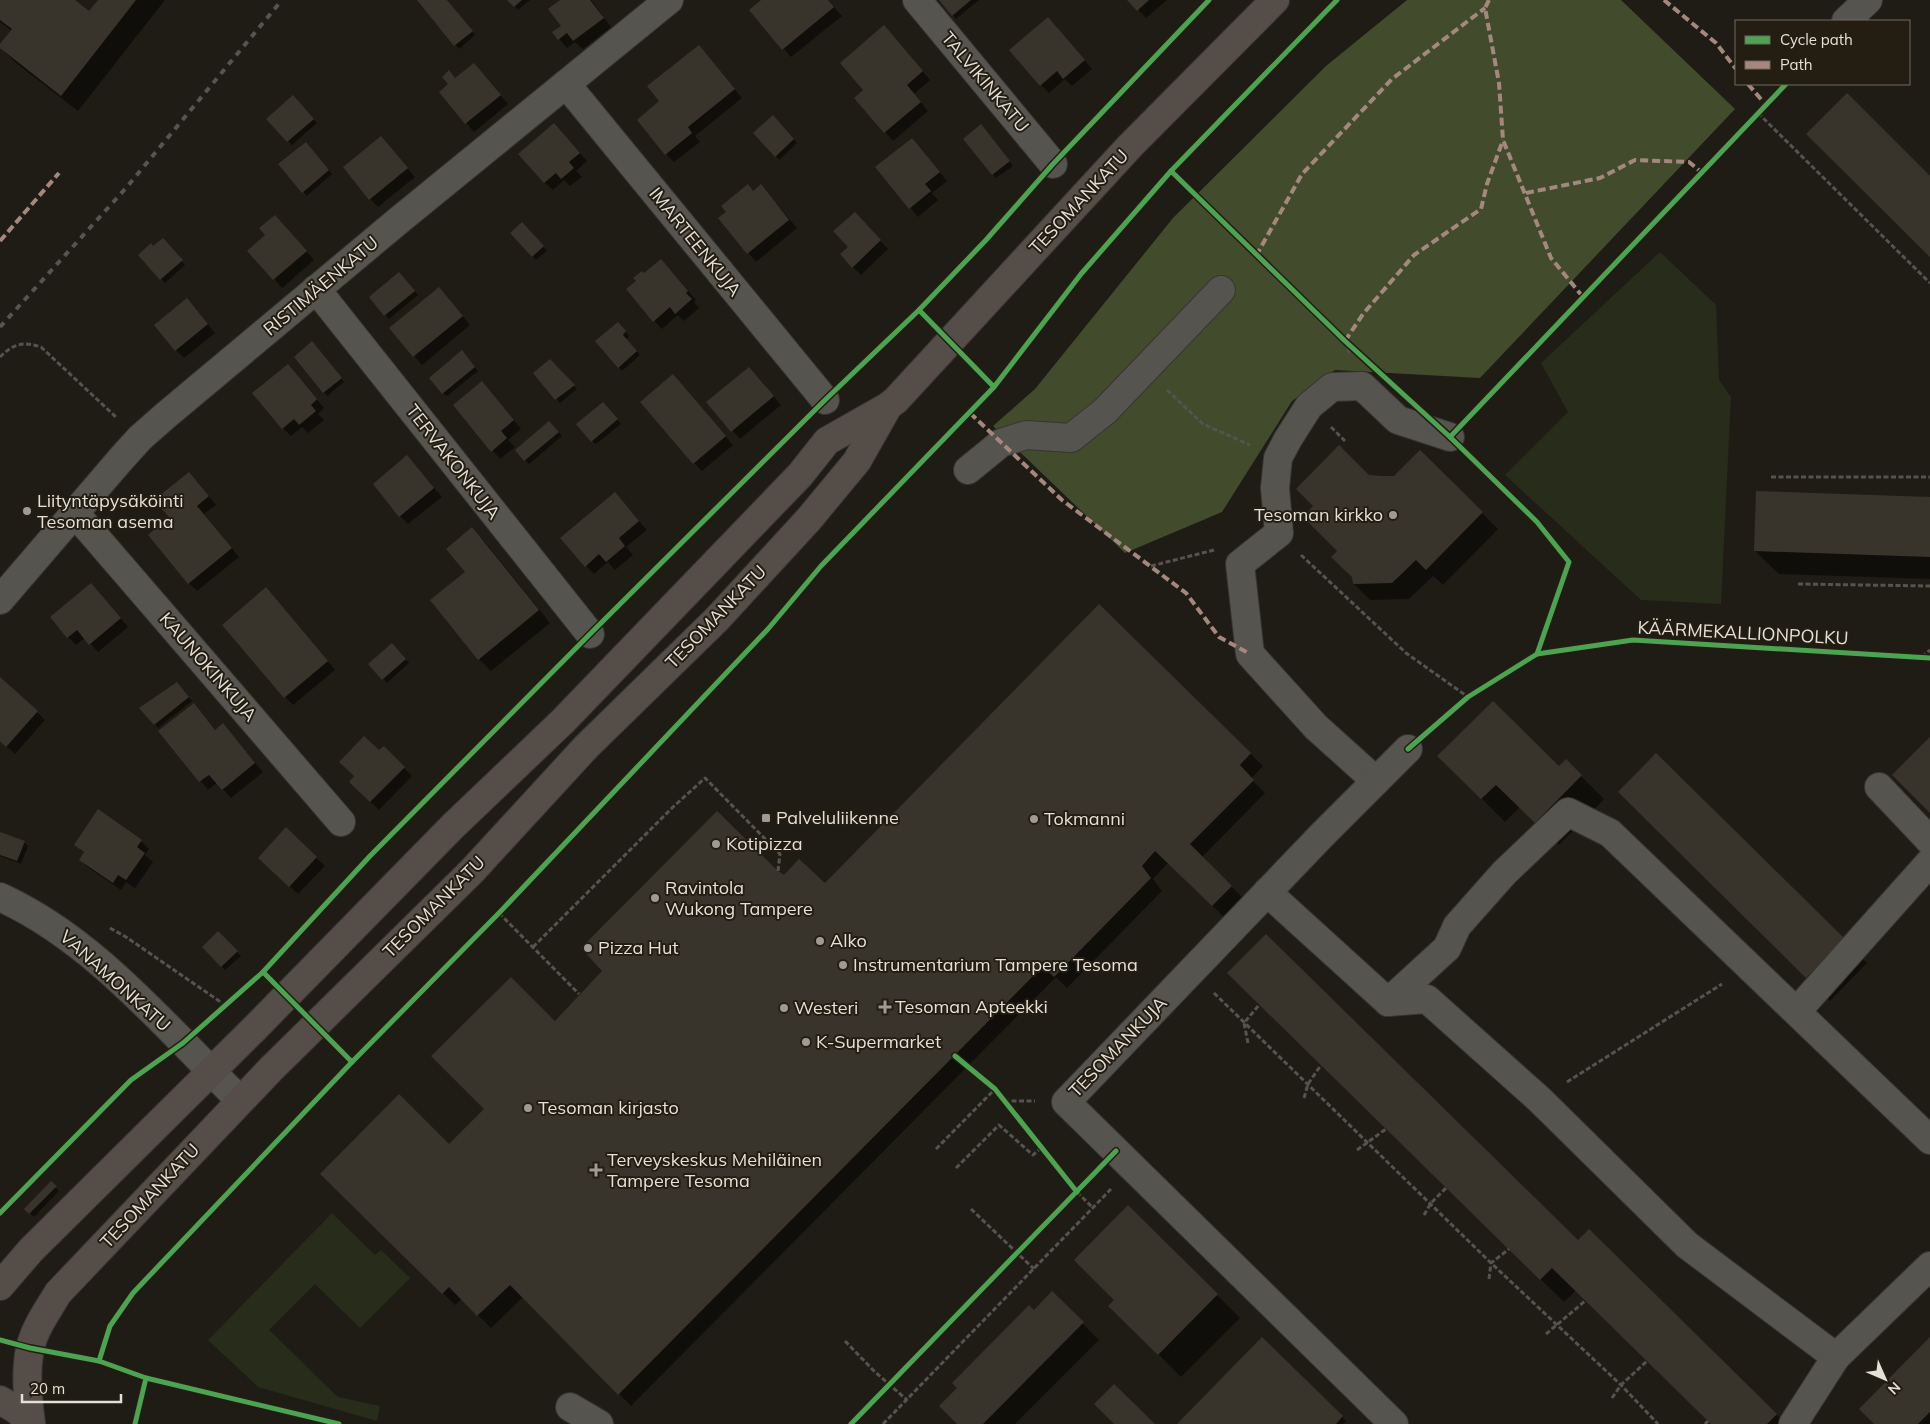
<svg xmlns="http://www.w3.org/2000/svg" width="1930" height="1424" font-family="Mulish,sans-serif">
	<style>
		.green { fill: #272c1b }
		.forest { fill: #424c2d }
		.shadow { fill: #0007 }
		.building { fill: #39342b }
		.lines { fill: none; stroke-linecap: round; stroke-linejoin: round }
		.minor-casing { stroke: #383532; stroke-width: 30 }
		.major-casing { stroke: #383532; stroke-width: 30 }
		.path { stroke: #56534f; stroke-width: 3; stroke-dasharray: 5 2.5; stroke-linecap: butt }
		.minor { stroke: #56544e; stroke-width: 28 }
		.major { stroke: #554d47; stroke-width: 28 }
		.rail { stroke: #565450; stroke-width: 4; stroke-dasharray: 6 6; stroke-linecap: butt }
		.quiet { stroke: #a5887d; stroke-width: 4; stroke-dasharray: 8 4; stroke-linecap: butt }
		.cycleway-casing { stroke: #231d12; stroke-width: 8 }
		.cycleway { stroke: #4ca352; stroke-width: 5 }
		.poi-dot { fill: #9f9b94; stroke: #231d12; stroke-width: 2 }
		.labels { text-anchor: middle; stroke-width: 4; stroke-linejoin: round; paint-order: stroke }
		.street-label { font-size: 18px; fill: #e4e0d8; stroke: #231d12 }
		.poi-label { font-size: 18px; fill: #e4e0d8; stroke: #231d12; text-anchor: start }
	</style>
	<rect width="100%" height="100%" fill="#1f1c16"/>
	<g class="green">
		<polygon points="1660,252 1716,305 1719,380 1731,397 1721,604 1641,600 1505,475 1568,412 1541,363"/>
		<polygon points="332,1213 375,1255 381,1250 410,1278 360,1328 315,1284 269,1330 338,1397 380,1406 377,1421 258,1387 208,1340"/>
	</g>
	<polygon class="forest" points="1407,0 1621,0 1735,109 1480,378 1335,370 1292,401 1222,512 1125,553 993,426 1035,389 1173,218 1326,66"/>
	<g class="shadow">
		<polygon points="0,0 73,0 89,13 99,0 165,0 78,111 16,63 0,47 12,31 0,22"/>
		<polygon points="418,0 447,0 475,35 459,49"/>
		<polygon points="509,0 530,0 518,10"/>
		<polygon points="563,0 591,0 611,27 583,49 575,42 567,48 554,33 563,26"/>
		<polygon points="763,0 828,0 842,16 791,57 751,10"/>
		<polygon points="940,0 979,0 956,19"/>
		<polygon points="1129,0 1167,0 1146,18"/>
		<polygon points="1056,27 1092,69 1072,86 1065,79 1049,93 1041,85"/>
		<polygon points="892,35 930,80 914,94 928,111 893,141 856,98 864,90"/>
		<polygon points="699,46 742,98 695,136 700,142 674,162 666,154 661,101"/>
		<polygon points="482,73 508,104 474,132 440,92 456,79"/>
		<polygon points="296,101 317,123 292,145 268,119"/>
		<polygon points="773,116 797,143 779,160 776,156"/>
		<polygon points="554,125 587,161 576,171 582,177 570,186 564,180 553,190 544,182"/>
		<polygon points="985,130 1013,166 996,178 965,139"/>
		<polygon points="381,137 415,177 378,207 370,199"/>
		<polygon points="912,139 947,181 932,193 938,200 918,217 877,168"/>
		<polygon points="309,147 332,174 307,196 280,165"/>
		<polygon points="761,186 797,228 756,262 720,219"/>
		<polygon points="863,221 888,249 861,275 853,267 850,247"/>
		<polygon points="283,224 314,260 282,288 274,279 266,235"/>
		<polygon points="522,224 547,251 536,260 512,233"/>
		<polygon points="166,243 185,265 165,283 161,279 154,248"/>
		<polygon points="669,269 696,300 694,302 699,308 684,321 678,315 662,329 654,321 637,281 644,275"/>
		<polygon points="402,277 418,295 389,319 385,315"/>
		<polygon points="447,297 470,325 422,365 391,329"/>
		<polygon points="195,308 215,333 184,358 176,350"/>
		<polygon points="618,323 629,336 626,339 640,355 622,371 619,367"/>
		<polygon points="316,347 344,382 327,396 324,392"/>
		<polygon points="465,356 478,371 447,396 443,393"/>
		<polygon points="550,361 577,389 560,403 535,373"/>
		<polygon points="288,365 324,408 318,414 324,420 308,433 302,427 291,436 283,428"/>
		<polygon points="673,376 733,445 702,471 694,463"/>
		<polygon points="757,376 781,405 740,439 708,402"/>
		<polygon points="490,391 521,429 508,440 515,447 500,459 454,406"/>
		<polygon points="607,407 621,424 596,444 592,441"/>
		<polygon points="553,426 562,436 529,464 516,450"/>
		<polygon points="1420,452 1498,529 1443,585 1433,576 1409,599 1370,600 1354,584 1353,577 1339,551 1395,478"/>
		<polygon points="407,457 442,497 408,524 400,516"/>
		<polygon points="197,481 216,505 204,514 239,557 197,591 189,583 170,517"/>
		<polygon points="615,494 647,530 626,547 633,555 615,570 608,562 594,574 586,566"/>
		<polygon points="1930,498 1930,579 1779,574 1755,551"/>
		<polygon points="472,529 484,541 550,623 491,671 479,659 467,573"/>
		<polygon points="91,584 128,627 98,652 85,638 76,645 68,637"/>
		<polygon points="274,597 335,670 293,705 285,697"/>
		<polygon points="1099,605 1263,766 1251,779 1265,793 1202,857 1244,899 1225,918 1168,863 1153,879 1162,891 1067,988 1056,977 631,1406 523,1297 491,1328 462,1299 455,1305 322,1174 449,1146 486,1109 555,1023 777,872 784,876 825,884"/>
		<polygon points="396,648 409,663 387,683 370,664"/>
		<polygon points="181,688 192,701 158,728 141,708"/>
		<polygon points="194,704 216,731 223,725 263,772 231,798 217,783 208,790 160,731"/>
		<polygon points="37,712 45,720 15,754 0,740"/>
		<polygon points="384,748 412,776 379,810 350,782"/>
		<polygon points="1656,754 1867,963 1830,1001 1620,792"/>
		<polygon points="1439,756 1560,768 1566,761 1604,799 1559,845 1520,807 1505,822"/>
		<polygon points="286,829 325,866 298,894 268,866"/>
		<polygon points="0,833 24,842 28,846 21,864 0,856"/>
		<polygon points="141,841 149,849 145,855 153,862 135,888 126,882 121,890 89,868 80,860 84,853 76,845"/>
		<polygon points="218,932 241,956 225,970 203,947"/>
		<polygon points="1252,996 1578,1242 1589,1231 1786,1424 1712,1424 1576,1290 1564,1302"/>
		<polygon points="51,1183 59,1191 34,1217 25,1209"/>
		<polygon points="1128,1206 1240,1318 1181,1377 1110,1306 1116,1300"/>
		<polygon points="1052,1293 1099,1340 1015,1424 959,1424 959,1388"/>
		<polygon points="1930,1338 1930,1424 1876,1424"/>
		<polygon points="1262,1339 1346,1421 1343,1424 1179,1424"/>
	</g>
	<g class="building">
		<polygon points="0,0 75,0 89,11 98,0 136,0 61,96 0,48 0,44 12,29 0,20"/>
		<polygon points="417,0 447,0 473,31 454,46"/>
		<polygon points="507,0 522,0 514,7"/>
		<polygon points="560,0 590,0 604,18 573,41 567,33 558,40 552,32 561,26 548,9"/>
		<polygon points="761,0 828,0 834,7 782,50 749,10"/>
		<polygon points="939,0 971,0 952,16"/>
		<polygon points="1127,0 1149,0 1137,11"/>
		<polygon points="1048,17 1085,60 1063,79 1057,71 1040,86 1009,50"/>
		<polygon points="884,25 923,71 907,85 921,102 884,133 854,98 863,90 840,63"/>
		<polygon points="699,45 735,89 688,127 692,133 665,155 637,120 659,101 647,86"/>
		<polygon points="474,63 501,95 465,124 439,92 448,84 442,77 449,70 455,78"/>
		<polygon points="1847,93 1930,176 1930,257 1806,134"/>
		<polygon points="293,95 314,119 287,142 266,119"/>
		<polygon points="773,115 794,139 775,157 753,133"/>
		<polygon points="554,123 580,153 569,162 574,168 561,179 556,173 544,183 518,154"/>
		<polygon points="981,124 1010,161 992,175 963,139"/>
		<polygon points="381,136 408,168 369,200 343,167"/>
		<polygon points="912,138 940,172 925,184 931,191 909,209 875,167"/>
		<polygon points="306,142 329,170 302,193 278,164"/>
		<polygon points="748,184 753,191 761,184 789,220 747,254 718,218 726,212 721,206"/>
		<polygon points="855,212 881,240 852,268 840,254 848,247 833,231"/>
		<polygon points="275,215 307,251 273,280 247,251 265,235 259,228"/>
		<polygon points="522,222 544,246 532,257 510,233"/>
		<polygon points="163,238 183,260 160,280 138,255 151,243 153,246"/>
		<polygon points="661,259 688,291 686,293 692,299 675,314 670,307 653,322 626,289 636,281 633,278 642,271 644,273"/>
		<polygon points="399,272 415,291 384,316 369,297"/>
		<polygon points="439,287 463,316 413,357 389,328"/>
		<polygon points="187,298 208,324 175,351 154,325"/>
		<polygon points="618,322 626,331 623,335 637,351 618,368 595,341"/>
		<polygon points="312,341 342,378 323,393 294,357"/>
		<polygon points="462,350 475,367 442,394 429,378"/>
		<polygon points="550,359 575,385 555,400 533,373"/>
		<polygon points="288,364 317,399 311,405 316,411 299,425 294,419 282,429 252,393"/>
		<polygon points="749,367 774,396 731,432 706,402"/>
		<polygon points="673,374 726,436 693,464 640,402"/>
		<polygon points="482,381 514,420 501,431 507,438 491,452 453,405"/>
		<polygon points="603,402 618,419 591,442 576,424"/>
		<polygon points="549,421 559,432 524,461 515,450"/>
		<polygon points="1339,445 1369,475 1381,476 1394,476 1420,450 1483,512 1426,570 1416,560 1392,583 1353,584 1352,577 1331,557 1337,551 1303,517 1313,506 1296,489"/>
		<polygon points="407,455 434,488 399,517 373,484"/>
		<polygon points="189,472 209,496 197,506 232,548 188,584 148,535 169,517 154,500"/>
		<polygon points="1756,491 1930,497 1930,557 1754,551"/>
		<polygon points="615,492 639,521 619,538 625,546 606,562 599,554 585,567 560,538"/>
		<polygon points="472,527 539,610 478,660 430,600 465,572 446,549"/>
		<polygon points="91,583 121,618 89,645 77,630 67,638 50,617"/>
		<polygon points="266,587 328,661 284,698 222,625"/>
		<polygon points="1099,604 1251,753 1240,765 1254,780 1190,844 1232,886 1212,906 1155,851 1142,866 1151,878 1054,977 1043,966 618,1395 510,1285 477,1316 449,1287 442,1294 320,1174 399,1094 449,1144 484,1109 431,1056 511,977 555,1021 602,971 581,948 717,811 778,871 784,875 799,859 825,883"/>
		<polygon points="392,643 406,659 382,680 368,664"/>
		<polygon points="0,677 38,711 6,747 0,741"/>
		<polygon points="177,682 189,697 154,725 139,708"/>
		<polygon points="1493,701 1559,766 1566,759 1582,775 1535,823 1496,785 1481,799 1437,756"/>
		<polygon points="194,703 215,730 223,723 255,763 222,790 209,775 199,782 158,731"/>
		<polygon points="364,736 379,750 384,746 405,767 370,802 349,782 354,776 339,762"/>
		<polygon points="1930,737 1930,813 1892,775"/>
		<polygon points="1656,753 1845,939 1806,978 1618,792"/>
		<polygon points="98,809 142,840 137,847 145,853 126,880 118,875 113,883 79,860 84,852 74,845"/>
		<polygon points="286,827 317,857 289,887 258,858"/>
		<polygon points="0,832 25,841 17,861 0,855"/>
		<polygon points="218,931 238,951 221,967 202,947"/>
		<polygon points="1266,934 1578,1240 1589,1229 1777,1414 1767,1424 1711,1424 1552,1268 1540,1280 1227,973"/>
		<polygon points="51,1181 57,1186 29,1214 24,1209"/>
		<polygon points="1128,1205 1218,1294 1158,1355 1108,1306 1114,1300 1074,1260"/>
		<polygon points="1052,1291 1084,1322 983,1424 957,1424 939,1406 957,1388 952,1383 1029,1305 1034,1310"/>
		<polygon points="1262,1337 1343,1416 1336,1424 1177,1424"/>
		<polygon points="1930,1337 1930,1412 1918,1424 1874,1424 1859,1409"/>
		<polygon points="1114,1384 1155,1424 1114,1424 1094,1404"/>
	</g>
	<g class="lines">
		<defs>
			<g id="minor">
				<polyline points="917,0 1053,164"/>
				<polyline points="1846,21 1868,0"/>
				<polyline points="566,84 825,400"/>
				<polyline points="316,289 590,634"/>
				<polyline points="968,470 1001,443 1026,435 1071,438 1105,411 1221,290"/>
				<polyline points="74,512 341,822"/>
				<polyline points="0,600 121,459 140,438 165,416 398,221 669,0"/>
				<polyline points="1376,781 1316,727 1250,654 1240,564 1279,533 1275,488 1278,458 1288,439 1309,406 1332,387 1362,386 1398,420 1450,437"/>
				<polyline points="1879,787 1930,841"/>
				<polyline points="1267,892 1388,1002 1447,948 1457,926 1504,873 1568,812 1610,833 1930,1140"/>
				<path d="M0,897C95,940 167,1029 240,1100"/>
				<polyline points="1388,1002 1427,999 1540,1100 1687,1245 1836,1357"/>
				<polyline points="1797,1011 1930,862"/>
				<polyline points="570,1407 599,1424"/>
				<polyline points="1394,1424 1066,1102 1322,835 1408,749"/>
				<polyline points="1793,1424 1836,1357 1930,1266"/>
			</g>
			<g id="major">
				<polyline points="0,1286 31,1250 254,1029 453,826 563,721 800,475 827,441 887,407 896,400 1130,146 1275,0"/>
				<polyline points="0,1400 17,1410 31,1424"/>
				<path d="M31,1424C28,1399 25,1374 30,1349C34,1329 48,1310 58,1293L271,1069L472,871L586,747L717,619L809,519L857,461L887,408"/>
			</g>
		</defs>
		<use href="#minor" class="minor-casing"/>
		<use href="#major" class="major-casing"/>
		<g class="path">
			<polyline points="1758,113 1930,283"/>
			<polyline points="1345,341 1350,355"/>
			<path d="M0,357C13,344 23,341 41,347L117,418"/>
			<polyline points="1167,390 1203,424 1250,445"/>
			<polyline points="1331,427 1345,441"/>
			<polyline points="1771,477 1930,477"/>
			<polyline points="1301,555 1406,653 1468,697"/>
			<polyline points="1151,566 1214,550"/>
			<polyline points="1798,584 1930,586"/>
			<polyline points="1922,657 1930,650"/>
			<polyline points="499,913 579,994"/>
			<polyline points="110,928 126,937 225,1005"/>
			<polyline points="533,947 672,808 705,778 780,854 778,871"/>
			<polyline points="1214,993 1491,1263 1621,1385 1658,1424"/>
			<polyline points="1248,1043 1244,1023 1259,1005"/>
			<polyline points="1567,1082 1722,984"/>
			<polyline points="1304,1098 1308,1084 1321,1065"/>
			<polyline points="1004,1101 1035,1101"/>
			<polyline points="936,1149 995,1089"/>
			<polyline points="1357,1150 1386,1129"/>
			<polyline points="956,1168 999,1125 1033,1155 1041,1148"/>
			<polyline points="1077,1192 1093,1208"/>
			<polyline points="971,1209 1034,1269"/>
			<polyline points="1424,1215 1431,1203 1446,1188"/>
			<polyline points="1489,1279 1491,1263 1509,1249"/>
			<polyline points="1546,1334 1585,1301"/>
			<polyline points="845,1341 874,1371 907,1400"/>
			<polyline points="1612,1398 1621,1385 1647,1361"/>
			<polyline points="883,1424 1111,1189"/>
			<polyline points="1705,1424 1708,1421"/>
		</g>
		<use href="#minor" class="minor"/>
		<use href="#major" class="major"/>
		<polyline class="rail" points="0,327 126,188 282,0"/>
		<g class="quiet">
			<polyline points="1489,0 1485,8 1499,83 1503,140 1551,258 1583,297"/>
			<polyline points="1664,0 1716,43 1736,69"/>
			<polyline points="1748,84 1766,105"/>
			<polyline points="1526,193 1600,178 1635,160 1689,162 1701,172"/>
			<polyline points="0,241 59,173"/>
			<polyline points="1256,256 1302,174 1392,79 1485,8"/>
			<polyline points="1345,341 1363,314 1414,255 1481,209 1487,184 1503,140"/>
			<polyline points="970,413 1062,500 1186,593 1219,637 1250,654"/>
		</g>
		<defs>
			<g id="cycleway">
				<polyline points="1171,171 1345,341 1450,437 1537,522 1569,562 1537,654"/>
				<polyline points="919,310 994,387"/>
				<polyline points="1450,437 1786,84"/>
				<polyline points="1408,749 1468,697 1537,654 1633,640 1930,658"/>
				<polyline points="263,972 352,1062"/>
				<polyline points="955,1056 995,1089 1077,1192"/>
				<polyline points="0,1213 131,1080 183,1043 263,972 370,856 590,634 825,400 919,310 986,240 1053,164 1209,0"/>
				<polyline points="0,1340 30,1348 99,1361 146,1378 135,1424"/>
				<polyline points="99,1361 110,1326 133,1293 352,1062 499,913 768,629 821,566 994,387 1081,274 1171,171 1337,0"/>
				<polyline points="146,1378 339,1424"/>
				<polyline points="851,1424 1116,1151"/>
			</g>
		</defs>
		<use href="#cycleway" class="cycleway-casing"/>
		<use href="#cycleway" class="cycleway"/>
	</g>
	<g class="poi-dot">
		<circle cx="27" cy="511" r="5"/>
		<circle cx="1393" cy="515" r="5"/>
		<rect x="761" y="813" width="10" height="10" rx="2.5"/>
		<circle cx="1034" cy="819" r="5"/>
		<circle cx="716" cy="844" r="5"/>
		<circle cx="655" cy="898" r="5"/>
		<circle cx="820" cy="941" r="5"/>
		<circle cx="588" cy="948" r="5"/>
		<circle cx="843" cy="965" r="5"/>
		<path d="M882.5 999.5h5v5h5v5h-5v5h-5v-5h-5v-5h5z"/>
		<circle cx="784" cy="1008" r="5"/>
		<circle cx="806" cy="1042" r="5"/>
		<circle cx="528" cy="1108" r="5"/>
		<path d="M593.5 1162.5h5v5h5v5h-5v5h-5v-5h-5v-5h5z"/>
	</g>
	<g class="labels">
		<g class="street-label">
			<text transform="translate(985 82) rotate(50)" y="6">TALVIKINKATU</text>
			<text transform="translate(1079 202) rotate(-47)" y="6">TESOMANKATU</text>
			<text transform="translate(695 242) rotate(51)" y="6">IMARTEENKUJA</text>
			<text transform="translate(321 286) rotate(-40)" y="6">RISTIMÄENKATU</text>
			<text transform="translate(453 462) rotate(52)" y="6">TERVAKONKUJA</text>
			<text transform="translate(716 617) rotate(-46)" y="6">TESOMANKATU</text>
			<text transform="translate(1743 633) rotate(3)" y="6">KÄÄRMEKALLIONPOLKU</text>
			<text transform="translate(208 667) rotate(49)" y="6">KAUNOKINKUJA</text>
			<text transform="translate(434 907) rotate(-45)" y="6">TESOMANKATU</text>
			<text transform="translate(115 981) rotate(42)" y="6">VANAMONKATU</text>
			<text transform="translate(1118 1047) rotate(-46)" y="6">TESOMANKUJA</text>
			<text transform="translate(150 1196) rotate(-47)" y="6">TESOMANKATU</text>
		</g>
		<g class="poi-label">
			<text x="37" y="507">Liityntäpysäköinti<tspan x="37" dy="21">Tesoman asema</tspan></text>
			<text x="1383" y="521" text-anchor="end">Tesoman kirkko</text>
			<text x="776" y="824">Palveluliikenne</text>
			<text x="1044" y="825">Tokmanni</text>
			<text x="726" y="850">Kotipizza</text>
			<text x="665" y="894">Ravintola<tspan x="665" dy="21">Wukong Tampere</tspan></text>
			<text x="830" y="947">Alko</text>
			<text x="598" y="954">Pizza Hut</text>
			<text x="853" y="971">Instrumentarium Tampere Tesoma</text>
			<text x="895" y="1013">Tesoman Apteekki</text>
			<text x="794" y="1014">Westeri</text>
			<text x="816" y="1048">K-Supermarket</text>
			<text x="538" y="1114">Tesoman kirjasto</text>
			<text x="607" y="1166">Terveyskeskus Mehiläinen<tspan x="607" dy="21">Tampere Tesoma</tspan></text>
		</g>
	</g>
	<rect x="1735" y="20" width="175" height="65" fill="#231d12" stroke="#706b61"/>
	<rect x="1745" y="36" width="25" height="8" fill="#4ca352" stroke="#706b61"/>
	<text x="1780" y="45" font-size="15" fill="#e4e0d8">Cycle path</text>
	<rect x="1745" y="61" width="25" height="8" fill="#a5887d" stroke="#706b61"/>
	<text x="1780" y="70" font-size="15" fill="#e4e0d8">Path</text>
	<g transform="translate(1885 1379) rotate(135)" stroke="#231d12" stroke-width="4" paint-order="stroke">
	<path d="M0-4L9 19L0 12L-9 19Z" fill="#e4e0d8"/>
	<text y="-8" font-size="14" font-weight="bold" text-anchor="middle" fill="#e4e0d8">N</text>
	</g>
	<path d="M22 1394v8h99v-8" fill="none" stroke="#e4e0d8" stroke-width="2.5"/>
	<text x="30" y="1394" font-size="15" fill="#e4e0d8" stroke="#231d12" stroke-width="4" paint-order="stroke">20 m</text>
</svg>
